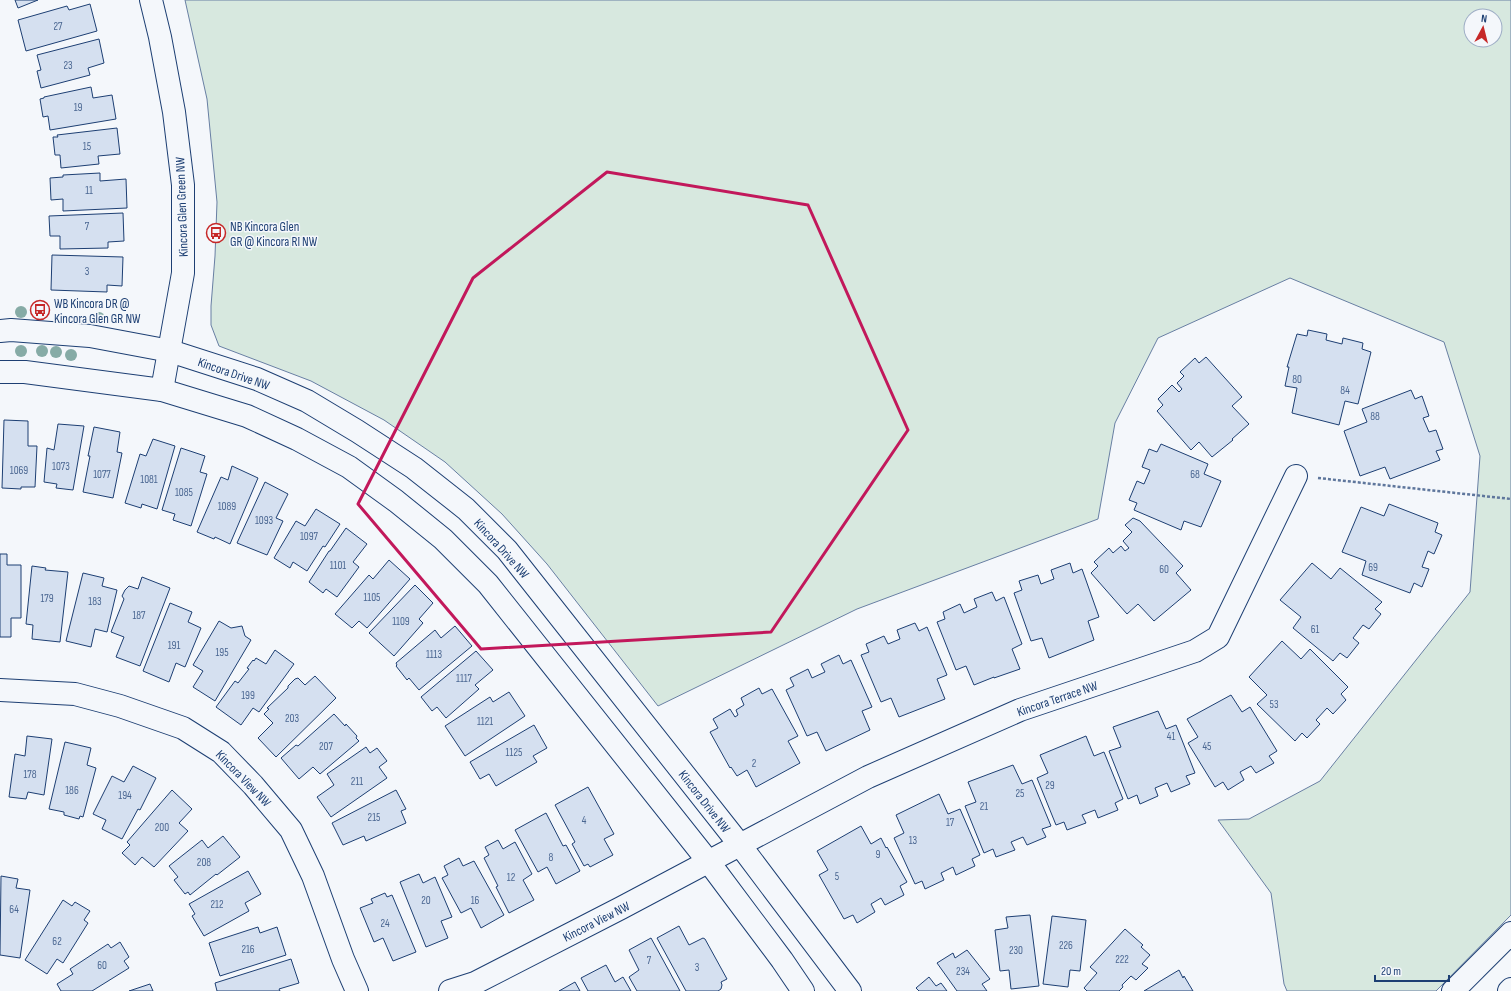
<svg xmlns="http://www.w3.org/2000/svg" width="1511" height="991" font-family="'Sofia Sans Condensed',sans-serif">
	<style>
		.green { fill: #d7e8df; stroke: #687fa3; fill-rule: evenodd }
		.building { fill: #d5e0f0; stroke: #1d3f73 }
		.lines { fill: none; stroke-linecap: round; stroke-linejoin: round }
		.minor-casing { stroke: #1d3f73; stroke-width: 24 }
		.path { stroke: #5e769c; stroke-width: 2.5; stroke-dasharray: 3 2; stroke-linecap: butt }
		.minor { stroke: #f4f7fb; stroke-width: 22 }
		.tree { fill: #86aba6 }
		.marked { fill: none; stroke: #c2185b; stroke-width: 3; stroke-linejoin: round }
		.labels { text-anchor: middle; stroke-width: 3; stroke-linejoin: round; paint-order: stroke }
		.number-label { font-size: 11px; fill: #4b6792 }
		.street-label { font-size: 13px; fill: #1d3f73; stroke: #f4f7fb }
		.poi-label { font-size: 13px; fill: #1d3f73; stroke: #f4f7fb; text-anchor: start }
	</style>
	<rect width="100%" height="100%" fill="#f4f7fb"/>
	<path class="green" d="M185,0H1511V915L1436,991H1287L1284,984L1271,893L1218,820L1249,819L1320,781L1470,592L1480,456L1444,342L1290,278L1158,338L1115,423L1098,519L857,609L658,706L547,564L502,514L445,462L384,420L311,381L219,346L211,325V306L215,256L217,202L207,99ZM1471,16H1495V40H1471Z"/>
	<g class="building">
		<polygon points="15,0 38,0 18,8"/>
		<polygon points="90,4 97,31 26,51 18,20 67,6 69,10"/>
		<polygon points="99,39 104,63 88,68 90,75 41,88 37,71 41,70 37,55"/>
		<polygon points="91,87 93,98 112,95 116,119 50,130 48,116 43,117 40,99 44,98 44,97"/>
		<polygon points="117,128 120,154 98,156 99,164 61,168 60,155 55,155 53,137 58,137 57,135"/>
		<polygon points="100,173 100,181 126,179 127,208 63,211 63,199 51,200 50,178 63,177 63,175"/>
		<polygon points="123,213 124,241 108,242 108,248 60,249 60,236 50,236 49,216"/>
		<polygon points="52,255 123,257 122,286 107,285 107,292 51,290"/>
		<polygon points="1308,330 1327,334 1326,340 1342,344 1343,338 1363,343 1362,349 1371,352 1358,404 1345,401 1339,425 1292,413 1297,388 1285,386 1289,367 1287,367 1297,334 1307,336"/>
		<polygon points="1206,357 1242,397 1232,406 1249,424 1232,439 1233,440 1212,457 1199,442 1191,450 1157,411 1163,405 1158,399 1172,385 1179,392 1182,389 1177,383 1184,376 1180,372 1195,358 1199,363"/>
		<polygon points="1411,390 1415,399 1422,396 1429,416 1423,418 1429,432 1436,430 1443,449 1436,451 1440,460 1390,479 1385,467 1360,476 1344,431 1367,422 1362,409"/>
		<polygon points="4,420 28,421 28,446 37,446 35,487 21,487 21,489 2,488"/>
		<polygon points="58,424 84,426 73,490 56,488 57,484 44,482 47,448 54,450"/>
		<polygon points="94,427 120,432 117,452 122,453 113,498 83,492 90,456 88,456"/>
		<polygon points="153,439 175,446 157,509 142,504 141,508 125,503 140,454 146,456"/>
		<polygon points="1161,444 1208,464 1204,474 1221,481 1201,527 1184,521 1181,530 1134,510 1137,503 1129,500 1137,481 1144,484 1150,470 1142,467 1149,449 1157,452"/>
		<polygon points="181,448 205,456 200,472 207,474 191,526 173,520 175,514 162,510"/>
		<polygon points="232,466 258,478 230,544 215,537 214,539 197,532 221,477 228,480"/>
		<polygon points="265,482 288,494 276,518 283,521 267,555 237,543"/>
		<polygon points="1389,504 1438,523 1435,532 1442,535 1434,554 1428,551 1422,567 1429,569 1422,587 1414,583 1410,593 1362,575 1366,561 1342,552 1361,507 1384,516"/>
		<polygon points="316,509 340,524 325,547 323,546 307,571 293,562 290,568 274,558 296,521 305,526"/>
		<polygon points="1133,518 1140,521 1183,566 1176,573 1191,590 1154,621 1138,604 1127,614 1091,573 1098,566 1094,562 1109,548 1113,553 1121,546 1125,551 1129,548 1123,541 1132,532 1125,525"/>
		<polygon points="346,528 367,544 353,562 359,567 337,597 326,589 323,593 309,582 329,551 330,551"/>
		<polygon points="0,554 7,554 7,565 21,565 21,618 11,618 11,637 0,637"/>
		<polygon points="389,560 410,579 367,628 359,621 352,628 335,614 369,575 373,579"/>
		<polygon points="1070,563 1073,573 1082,569 1099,617 1088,621 1094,640 1049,658 1042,638 1031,641 1014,593 1022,590 1019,581 1038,575 1041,584 1054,579 1051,570"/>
		<polygon points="1312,563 1331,579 1340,568 1382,602 1375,609 1381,614 1369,629 1363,625 1353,638 1359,643 1347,658 1340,653 1333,661 1293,628 1301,617 1280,600"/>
		<polygon points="32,566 46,568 45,570 68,572 60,642 32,639 33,625 26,624"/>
		<polygon points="83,573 104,578 102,586 117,590 107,632 95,629 91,647 66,641"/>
		<polygon points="142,577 170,588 140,666 116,657 124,637 111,632 124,599 122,596 125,590 129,586 138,589"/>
		<polygon points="415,585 433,603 419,619 423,623 394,656 369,633"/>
		<polygon points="992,592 996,601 1004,597 1022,644 1012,649 1020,669 994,678 994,677 974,685 966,666 956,670 937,622 945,619 943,612 960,604 964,613 977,607 974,599"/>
		<polygon points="170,603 192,612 188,622 201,628 185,667 176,663 169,682 143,671"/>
		<polygon points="219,621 231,628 242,626 245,636 251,640 215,701 193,687 203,671 193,665"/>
		<polygon points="915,623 919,631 927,627 947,675 937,679 945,699 899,717 891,698 881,702 861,655 869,652 866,644 884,636 888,644 900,639 897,630"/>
		<polygon points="455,626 472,646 419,690 409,678 407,680 396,666 397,665 396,663 435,630 441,638"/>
		<polygon points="1282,641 1301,659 1310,649 1348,687 1341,694 1346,700 1333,714 1327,708 1316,720 1320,724 1307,738 1302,733 1295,741 1257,704 1267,695 1249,677"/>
		<polygon points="275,650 294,664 259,712 253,708 241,725 216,707 235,681 238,683 249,669 247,668 253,660 254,661 256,658 266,664"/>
		<polygon points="476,651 493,670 475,685 479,689 446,718 437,707 432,711 421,697"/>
		<polygon points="839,655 843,664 851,660 872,707 862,711 870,730 826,751 817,732 807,736 786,690 794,686 790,678 808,669 812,678 825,672 821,664"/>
		<polygon points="315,676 336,698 276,757 258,738 273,723 264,714 269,709 267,708 288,688 288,686 295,679 298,678 305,685"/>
		<polygon points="759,688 762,694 772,689 798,736 788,741 800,763 756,787 747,770 737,776 731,767 730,768 710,732 718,728 713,719 730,709 735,717 738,715 736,710 744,705 741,698"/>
		<polygon points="509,692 525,716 465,756 445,726 490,697 493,702"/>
		<polygon points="1231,695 1242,712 1250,707 1277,751 1269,756 1274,763 1256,773 1251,766 1240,772 1244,780 1228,790 1223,782 1215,787 1188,743 1198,737 1187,719"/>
		<polygon points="1158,711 1166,729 1176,725 1195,773 1186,776 1190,784 1171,792 1167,783 1155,788 1158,796 1140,804 1137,795 1128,799 1109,751 1121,747 1113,727"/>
		<polygon points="334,714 345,726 346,724 357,736 356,738 359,741 320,774 313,767 299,779 281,758 296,745 298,746"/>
		<polygon points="534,725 547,748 533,756 537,762 496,786 489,774 480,779 470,762"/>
		<polygon points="27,736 52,739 44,795 28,792 26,799 9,797 15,754 25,756"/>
		<polygon points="1086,736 1094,756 1104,752 1123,799 1115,803 1118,810 1098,818 1095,810 1082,815 1086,823 1067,830 1064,822 1056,825 1037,778 1048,773 1040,755"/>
		<polygon points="65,742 91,748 87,765 96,768 83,817 80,816 79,819 64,815 64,812 49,809"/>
		<polygon points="366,747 370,753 377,748 387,761 379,767 387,778 331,817 317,797 334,785 327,774"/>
		<polygon points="1013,765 1022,784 1032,780 1051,826 1042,829 1046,837 1027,845 1023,837 1011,842 1015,850 996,857 993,849 984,853 965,806 976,802 968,782"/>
		<polygon points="133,766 156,778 140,810 138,809 122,839 102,829 106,820 93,814 112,776 124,782"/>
		<polygon points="588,787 614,834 604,839 613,855 590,867 588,864 584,866 572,844 575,842 555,805"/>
		<polygon points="172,790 192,809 179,823 188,831 154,867 142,857 135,865 122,853 130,845 127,842"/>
		<polygon points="396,790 406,809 401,811 406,823 366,841 364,836 343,845 332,823"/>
		<polygon points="939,794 948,814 960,809 980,855 972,859 975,866 956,875 953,867 941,873 944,880 925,889 922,881 915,884 894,838 904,833 896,815"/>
		<polygon points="546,813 563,846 566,845 580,871 556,884 547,867 538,872 515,830"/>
		<polygon points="861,826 871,844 881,838 886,848 887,847 907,882 900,886 904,895 885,905 881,898 871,904 875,912 857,923 853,915 844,919 819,875 828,870 817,851"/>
		<polygon points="223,836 240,857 217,875 216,874 190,895 188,892 185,894 174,880 178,877 169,866 202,840 208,848"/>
		<polygon points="498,840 503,849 515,842 532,874 523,880 534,900 509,913 496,887 498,886 484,858 489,855 485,847"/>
		<polygon points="459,858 463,866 474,861 504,915 481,928 471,908 461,913 442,878 448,875 444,866"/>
		<polygon points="248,871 261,894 245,903 249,911 204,936 192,916 195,914 189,904"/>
		<polygon points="419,874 423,883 435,877 452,917 441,921 448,938 426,947 400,882"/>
		<polygon points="1,876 18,879 16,888 30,890 20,958 0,955"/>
		<polygon points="385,893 387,897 392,895 416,952 393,961 383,938 374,942 360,908 373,903 371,899"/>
		<polygon points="63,900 72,906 75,902 90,911 84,920 88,923 63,963 57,959 47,974 25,960"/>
		<polygon points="1030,915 1039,986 1011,989 1009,970 1000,971 995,930 1008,928 1006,917"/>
		<polygon points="1052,916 1086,920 1080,971 1070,970 1068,987 1043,984"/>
		<polygon points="679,926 689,945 703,938 705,939 727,979 721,982 722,985 721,989 718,991 686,991 657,938"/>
		<polygon points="258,927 260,933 277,927 286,955 220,976 209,943"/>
		<polygon points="1125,929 1143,945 1141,947 1150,955 1142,964 1148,968 1136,980 1131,976 1122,985 1123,987 1119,991 1087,991 1084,988 1097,973 1090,967"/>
		<polygon points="651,938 680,991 637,991 629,977 639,970 629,950"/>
		<polygon points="120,942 129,957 124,961 129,968 92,991 61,991 57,984 73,974 70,969 108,944 111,948"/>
		<polygon points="967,950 990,979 982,984 987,991 957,991 937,963 953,953 955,958"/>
		<polygon points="291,959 299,983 279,989 280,991 217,991 215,983"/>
		<polygon points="606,965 615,982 623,977 631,991 588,991 581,978"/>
		<polygon points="1179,970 1183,978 1184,976 1193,991 1144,991"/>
		<polygon points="929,977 936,986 941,983 947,991 919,991 916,988"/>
		<polygon points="575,982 580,991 559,991"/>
		<polygon points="150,984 153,991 129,991"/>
	</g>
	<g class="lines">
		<defs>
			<g id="minor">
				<polyline points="151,0 160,37 174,112 183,185 183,273 162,390"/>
				<polyline points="0,331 11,330 90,336 170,351 257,379 307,401 357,431 414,468 466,509 507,550 740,845 850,991"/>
				<polyline points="0,372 25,372 162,390 247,416 297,439 349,467 396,501 443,539 488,584 708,861 782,960 803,991"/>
				<polyline points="0,690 75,694 120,706 183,728 221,752 253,785 291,830 313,876 343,959 357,991"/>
				<polyline points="450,991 475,983 621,908 868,777 1020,710 1195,651 1218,637 1296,476"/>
				<polyline points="1453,991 1511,933"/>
				<polyline points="1509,991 1511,989"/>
			</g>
		</defs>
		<use href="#minor" class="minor-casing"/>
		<polyline class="path" points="1318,478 1511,499"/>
		<use href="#minor" class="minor"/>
	</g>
	<g class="tree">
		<circle cx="21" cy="312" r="6"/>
		<circle cx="99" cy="318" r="6"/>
		<circle cx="21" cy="351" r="6"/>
		<circle cx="42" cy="351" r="6"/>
		<circle cx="56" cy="352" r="6"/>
		<circle cx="71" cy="355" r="6"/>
	</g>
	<path class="marked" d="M607,172L808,205L908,430L771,632L481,649L358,504L473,278Z"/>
	<defs>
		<symbol id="bus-ring" viewBox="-11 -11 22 22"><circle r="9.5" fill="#f4f7fb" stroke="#c62828" stroke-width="1.5"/><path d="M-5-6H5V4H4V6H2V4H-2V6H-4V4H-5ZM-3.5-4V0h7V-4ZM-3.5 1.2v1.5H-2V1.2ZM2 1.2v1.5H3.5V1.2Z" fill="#c62828"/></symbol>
	</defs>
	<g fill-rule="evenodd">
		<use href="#bus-ring" x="205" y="222" width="22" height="22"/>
		<use href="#bus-ring" x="29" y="299" width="22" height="22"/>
	</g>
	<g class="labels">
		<g class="number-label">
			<text x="58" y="30">27</text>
			<text x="68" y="69">23</text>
			<text x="78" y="111">19</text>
			<text x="87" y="150">15</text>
			<text x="89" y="194">11</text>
			<text x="87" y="230">7</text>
			<text x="87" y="275">3</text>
			<text x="1297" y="383">80</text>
			<text x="1345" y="394">84</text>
			<text x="1375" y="420">88</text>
			<text x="61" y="470">1073</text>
			<text x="19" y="474">1069</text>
			<text x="102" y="478">1077</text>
			<text x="1195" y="478">68</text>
			<text x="149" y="483">1081</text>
			<text x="184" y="496">1085</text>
			<text x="227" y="510">1089</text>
			<text x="264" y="524">1093</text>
			<text x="309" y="540">1097</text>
			<text x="338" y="569">1101</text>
			<text x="1373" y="571">69</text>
			<text x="1164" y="573">60</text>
			<text x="372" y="601">1105</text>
			<text x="47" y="602">179</text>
			<text x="95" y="605">183</text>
			<text x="139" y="619">187</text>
			<text x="401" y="625">1109</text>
			<text x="1315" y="633">61</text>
			<text x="174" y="649">191</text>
			<text x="222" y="656">195</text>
			<text x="434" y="658">1113</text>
			<text x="464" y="682">1117</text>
			<text x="248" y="699">199</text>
			<text x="1274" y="708">53</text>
			<text x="292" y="722">203</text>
			<text x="485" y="725">1121</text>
			<text x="1171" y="740">41</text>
			<text x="326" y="750">207</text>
			<text x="1207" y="750">45</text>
			<text x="514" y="756">1125</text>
			<text x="754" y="767">2</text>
			<text x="30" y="778">178</text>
			<text x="357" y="785">211</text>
			<text x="1050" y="789">29</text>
			<text x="72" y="794">186</text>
			<text x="1020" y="797">25</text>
			<text x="125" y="799">194</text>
			<text x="984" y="810">21</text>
			<text x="374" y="821">215</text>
			<text x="584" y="824">4</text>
			<text x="950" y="826">17</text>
			<text x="162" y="831">200</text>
			<text x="913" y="844">13</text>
			<text x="878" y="858">9</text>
			<text x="551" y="861">8</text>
			<text x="204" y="866">208</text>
			<text x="837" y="880">5</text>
			<text x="511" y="881">12</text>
			<text x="426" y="904">20</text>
			<text x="475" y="904">16</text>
			<text x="217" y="908">212</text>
			<text x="14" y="913">64</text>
			<text x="385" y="927">24</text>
			<text x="57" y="945">62</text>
			<text x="1066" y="949">226</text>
			<text x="248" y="953">216</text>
			<text x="1016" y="954">230</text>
			<text x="1122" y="963">222</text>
			<text x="649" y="964">7</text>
			<text x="102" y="969">60</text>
			<text x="697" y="971">3</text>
			<text x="963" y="975">234</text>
		</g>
		<g class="street-label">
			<text transform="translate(181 207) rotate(-92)" y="5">Kincora Glen Green NW</text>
			<text transform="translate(234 373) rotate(19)" y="5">Kincora Drive NW</text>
			<text transform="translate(502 548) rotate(48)" y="5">Kincora Drive NW</text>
			<text transform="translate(1057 698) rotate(-19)" y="5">Kincora Terrace NW</text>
			<text transform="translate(244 778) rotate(46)" y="5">Kincora View NW</text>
			<text transform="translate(705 801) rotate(52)" y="5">Kincora Drive NW</text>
			<text transform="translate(596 921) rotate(-27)" y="5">Kincora View NW</text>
		</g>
		<g class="poi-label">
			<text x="230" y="231">NB Kincora Glen<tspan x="230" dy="15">GR @ Kincora RI NW</tspan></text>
			<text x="54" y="308">WB Kincora DR @<tspan x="54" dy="15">Kincora Glen GR NW</tspan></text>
		</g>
	</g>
	<g transform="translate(1483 28) rotate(7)"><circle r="19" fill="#f4f7fb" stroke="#9eadc5"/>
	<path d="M0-3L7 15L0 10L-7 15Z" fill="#c62828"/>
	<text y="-6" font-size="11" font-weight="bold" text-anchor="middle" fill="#1d3f73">N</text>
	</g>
	<path d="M1375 975v6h74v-6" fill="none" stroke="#1d3f73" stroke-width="2"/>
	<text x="1381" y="975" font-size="12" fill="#1d3f73" stroke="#f4f7fb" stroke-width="3" paint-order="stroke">20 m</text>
</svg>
